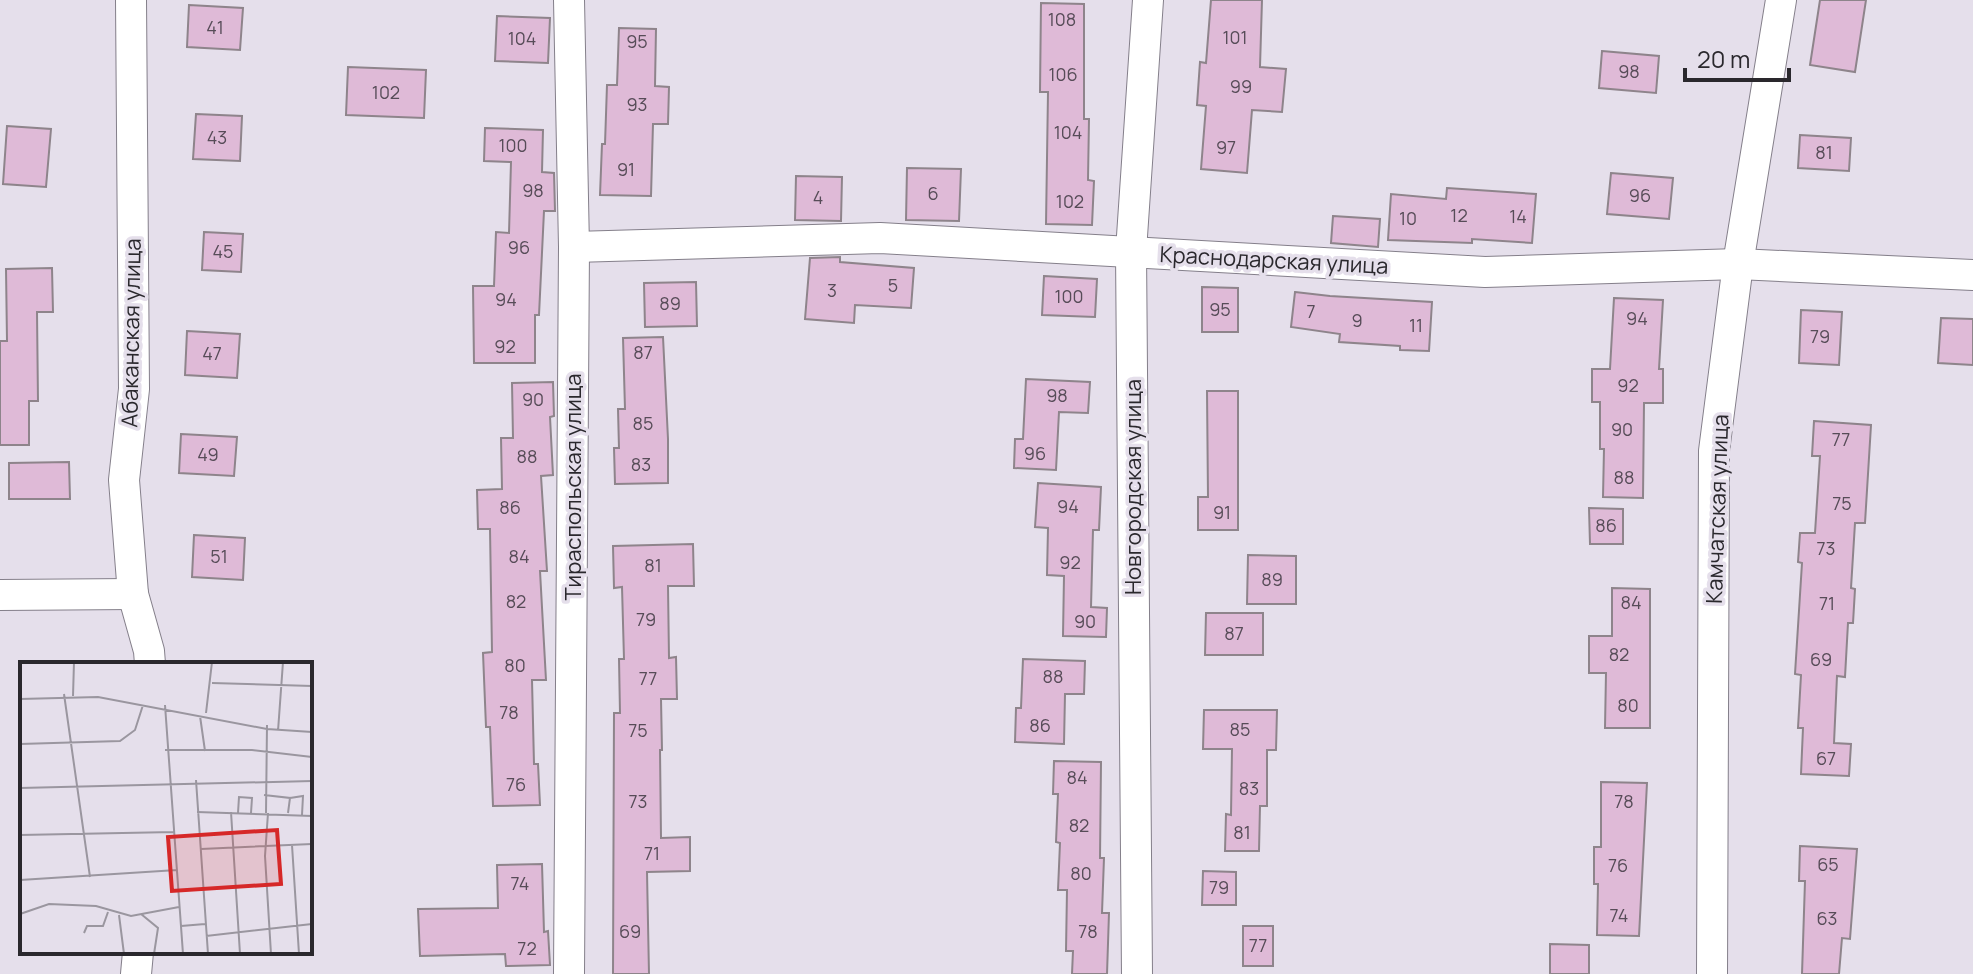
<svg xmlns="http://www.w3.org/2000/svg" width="1973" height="974" font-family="Manrope,sans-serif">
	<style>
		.building { fill: #dfbad7; stroke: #8e848b; stroke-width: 2 }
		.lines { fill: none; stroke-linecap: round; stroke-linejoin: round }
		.minor-casing { stroke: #847f8a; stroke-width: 32 }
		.minor { stroke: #fff; stroke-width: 30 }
		.labels { text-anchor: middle; stroke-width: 7; stroke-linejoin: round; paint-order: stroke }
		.number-label { font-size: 18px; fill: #574c58 }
		.street-label { font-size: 22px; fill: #2a282d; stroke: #e5dfeb }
		.inset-road { fill: none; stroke: #9a969f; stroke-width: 2 }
		.view { fill: #d62828; fill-opacity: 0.15; stroke: #d62828; stroke-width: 4 }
		.inset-edge { fill: none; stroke: #2a282d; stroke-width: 4 }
	</style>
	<rect width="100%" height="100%" fill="#e5dfeb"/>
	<g class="building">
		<polygon points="1211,0 1262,0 1260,67 1286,69 1282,112 1252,110 1247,173 1201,169 1206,106 1197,105 1200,62 1206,63"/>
		<polygon points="1820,0 1866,0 1855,72 1810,65"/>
		<polygon points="1041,3 1084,4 1084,119 1089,119 1088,180 1094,181 1092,225 1046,224 1048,92 1040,92"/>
		<polygon points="189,5 243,8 240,50 187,47"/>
		<polygon points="497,16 550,18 548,63 495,61"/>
		<polygon points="619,28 656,29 655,86 669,87 668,124 653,124 651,196 600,195 602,144 605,144 607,85 617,85"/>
		<polygon points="1602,51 1659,56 1656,93 1599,88"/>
		<polygon points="348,67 426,70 424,118 346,115"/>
		<polygon points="196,114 242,116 240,161 193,159"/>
		<polygon points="7,126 51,129 46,187 3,184"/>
		<polygon points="485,128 543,130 542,172 554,173 555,211 544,211 539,315 535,315 535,363 474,363 473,286 494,286 496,232 509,233 511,162 484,161"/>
		<polygon points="1800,135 1851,138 1849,171 1798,168"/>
		<polygon points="907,168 961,169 959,221 906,220"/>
		<polygon points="1611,173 1673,178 1669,219 1607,214"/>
		<polygon points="796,176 842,177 841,221 795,220"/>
		<polygon points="1447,188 1536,194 1532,243 1472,239 1472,243 1388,240 1391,194 1446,199"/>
		<polygon points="1333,216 1380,219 1378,247 1331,243"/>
		<polygon points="204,232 243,234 241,272 202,270"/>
		<polygon points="840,257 840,262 914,268 911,308 855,305 854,323 805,319 810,258"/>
		<polygon points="52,268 53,312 37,312 38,401 29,401 29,445 0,445 0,341 7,341 6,269"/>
		<polygon points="1044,276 1097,279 1095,317 1042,315"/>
		<polygon points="696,282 697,326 645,327 644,283"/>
		<polygon points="1202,287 1238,288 1238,332 1202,332"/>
		<polygon points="1295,292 1330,296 1432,302 1429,351 1400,350 1400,346 1339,342 1340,334 1291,327"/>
		<polygon points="1614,298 1663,300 1659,369 1663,369 1663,403 1644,403 1643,498 1603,497 1604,449 1600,449 1600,402 1592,402 1592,369 1610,369"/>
		<polygon points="1801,310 1842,312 1839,365 1799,363"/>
		<polygon points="1941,318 1973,319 1973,365 1938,363"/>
		<polygon points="187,331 240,334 237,378 185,375"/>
		<polygon points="663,337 668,439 668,483 615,484 614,448 619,448 618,409 625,409 623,338"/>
		<polygon points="1026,379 1090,382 1088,413 1059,412 1056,470 1014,468 1015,439 1023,439"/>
		<polygon points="553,382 554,416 550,417 553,475 541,476 547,571 540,571 546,680 532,680 534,764 538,764 540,805 493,806 490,727 486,727 483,653 492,652 490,529 478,529 477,490 502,489 501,438 513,438 512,383"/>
		<polygon points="1207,391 1238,391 1238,530 1198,530 1198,497 1208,497"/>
		<polygon points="1814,421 1871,425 1865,523 1855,523 1851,588 1855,589 1853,623 1848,623 1845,677 1837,676 1834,743 1851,744 1849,776 1801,774 1803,728 1798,728 1801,675 1795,674 1802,563 1798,562 1800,533 1815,533 1820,456 1812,456"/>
		<polygon points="181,434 237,437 234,476 179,473"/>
		<polygon points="69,462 70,499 9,499 9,463"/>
		<polygon points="1038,483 1101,487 1099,530 1093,530 1091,607 1107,608 1106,637 1063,636 1064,576 1047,575 1048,528 1035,527"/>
		<polygon points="1589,508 1623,509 1623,544 1590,544"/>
		<polygon points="194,535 245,538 243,580 192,577"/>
		<polygon points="693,544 694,586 668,586 669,658 676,657 677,699 661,699 662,750 660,750 661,838 690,837 690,871 647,872 649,974 613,974 614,713 620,713 619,659 624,659 622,587 614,588 613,546"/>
		<polygon points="1248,555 1296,556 1296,604 1247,604"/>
		<polygon points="1612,588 1650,589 1650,728 1605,728 1606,673 1589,673 1589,636 1612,636"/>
		<polygon points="1206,613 1263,613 1263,655 1205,655"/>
		<polygon points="1023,659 1085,661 1084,694 1065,694 1064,744 1015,742 1016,708 1021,708"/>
		<polygon points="1204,710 1277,710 1276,750 1267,750 1267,806 1260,806 1259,851 1225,851 1226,814 1231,815 1232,749 1203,749"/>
		<polygon points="1054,761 1101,762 1100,858 1104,858 1102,913 1109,913 1107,974 1072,974 1073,951 1066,951 1067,890 1058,890 1060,843 1056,842 1058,794 1053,794"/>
		<polygon points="1601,782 1647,783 1639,936 1597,935 1598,884 1594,884 1594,847 1601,847"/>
		<polygon points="1800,846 1857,849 1850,939 1842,938 1839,974 1802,974 1805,881 1799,881"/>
		<polygon points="542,864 544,932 548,931 550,965 506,966 505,954 420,956 418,909 498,908 497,865"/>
		<polygon points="1203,871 1236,872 1236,905 1202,905"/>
		<rect x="1243" y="926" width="30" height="40"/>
		<polygon points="1550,944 1589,945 1589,974 1550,974"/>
	</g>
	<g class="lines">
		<defs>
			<g id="minor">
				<polyline points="131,0 134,389 124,480 133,594 149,651 150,664"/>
				<polyline points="569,0 574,247 569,974"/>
				<polyline points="574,247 880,238 1485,272 1738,264 1973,275"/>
				<polyline points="0,595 133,594"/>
				<polyline points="136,974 138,952"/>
				<polyline points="1137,974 1131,251 1148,0"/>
				<polyline points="1712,974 1714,451 1738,264 1781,0"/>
			</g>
		</defs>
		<use href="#minor" class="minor-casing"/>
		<use href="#minor" class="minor"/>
	</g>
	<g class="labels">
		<g class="number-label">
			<text x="1062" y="26">108</text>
			<text x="215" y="34">41</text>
			<text x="1235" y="44">101</text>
			<text x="522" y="45">104</text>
			<text x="637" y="48">95</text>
			<text x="1629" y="78">98</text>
			<text x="1063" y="81">106</text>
			<text x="1241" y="93">99</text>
			<text x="386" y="99">102</text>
			<text x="637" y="111">93</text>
			<text x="1068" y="139">104</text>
			<text x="217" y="144">43</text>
			<text x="513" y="152">100</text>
			<text x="1226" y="154">97</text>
			<text x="1824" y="159">81</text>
			<text x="626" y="176">91</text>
			<text x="533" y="197">98</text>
			<text x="933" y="200">6</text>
			<text x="1640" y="202">96</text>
			<text x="818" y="204">4</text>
			<text x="1070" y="208">102</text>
			<text x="1459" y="222">12</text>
			<text x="1518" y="223">14</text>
			<text x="1408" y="225">10</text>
			<text x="519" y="254">96</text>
			<text x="223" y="258">45</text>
			<text x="893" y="292">5</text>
			<text x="832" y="297">3</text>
			<text x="1069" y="303">100</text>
			<text x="506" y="306">94</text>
			<text x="670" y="310">89</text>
			<text x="1220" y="316">95</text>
			<text x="1311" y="318">7</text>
			<text x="1637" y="325">94</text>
			<text x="1357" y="327">9</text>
			<text x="1416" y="332">11</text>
			<text x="1820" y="343">79</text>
			<text x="505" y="353">92</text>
			<text x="643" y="359">87</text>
			<text x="212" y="360">47</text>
			<text x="1628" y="392">92</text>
			<text x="1057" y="402">98</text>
			<text x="533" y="406">90</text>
			<text x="643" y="430">85</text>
			<text x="1622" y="436">90</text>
			<text x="1841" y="446">77</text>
			<text x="1035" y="460">96</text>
			<text x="208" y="461">49</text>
			<text x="527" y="463">88</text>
			<text x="641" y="471">83</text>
			<text x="1624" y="484">88</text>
			<text x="1842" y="510">75</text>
			<text x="1068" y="513">94</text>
			<text x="510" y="514">86</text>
			<text x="1222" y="519">91</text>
			<text x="1606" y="532">86</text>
			<text x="1826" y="555">73</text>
			<text x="219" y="563">51</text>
			<text x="519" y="563">84</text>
			<text x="1070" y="569">92</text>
			<text x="653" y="572">81</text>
			<text x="1272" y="586">89</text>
			<text x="516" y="608">82</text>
			<text x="1631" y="609">84</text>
			<text x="1827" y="610">71</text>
			<text x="646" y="626">79</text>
			<text x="1085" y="628">90</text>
			<text x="1234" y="640">87</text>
			<text x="1619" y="661">82</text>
			<text x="1821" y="666">69</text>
			<text x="515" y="672">80</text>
			<text x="1053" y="683">88</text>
			<text x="648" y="685">77</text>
			<text x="1628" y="712">80</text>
			<text x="509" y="719">78</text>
			<text x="1040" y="732">86</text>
			<text x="1240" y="736">85</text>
			<text x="638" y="737">75</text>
			<text x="1826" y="765">67</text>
			<text x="1077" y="784">84</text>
			<text x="516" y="791">76</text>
			<text x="1249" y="795">83</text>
			<text x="638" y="808">73</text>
			<text x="1624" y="808">78</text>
			<text x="1079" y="832">82</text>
			<text x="1242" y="839">81</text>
			<text x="652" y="860">71</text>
			<text x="1828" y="871">65</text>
			<text x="1618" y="872">76</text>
			<text x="1081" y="880">80</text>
			<text x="520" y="890">74</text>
			<text x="1219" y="894">79</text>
			<text x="1619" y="922">74</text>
			<text x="1827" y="925">63</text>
			<text x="630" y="938">69</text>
			<text x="1088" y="938">78</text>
			<text x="1258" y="952">77</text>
			<text x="527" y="955">72</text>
		</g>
		<g class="street-label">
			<text transform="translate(1274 260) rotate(3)" y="8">Краснодарская улица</text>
			<text transform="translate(131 333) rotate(-89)" y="8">Абаканская улица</text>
			<text transform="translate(573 487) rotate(-90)" y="8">Тираспольская улица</text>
			<text transform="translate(1133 487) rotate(-90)" y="8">Новгородская улица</text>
			<text transform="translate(1717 509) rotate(-88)" y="8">Камчатская улица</text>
		</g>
	</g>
	<g transform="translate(20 662)">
		<rect width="292" height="292" fill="#e5dfeb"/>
		<path class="inset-road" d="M192,21L292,24M44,32L70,215M53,34L54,0M0,37L78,35L247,67L292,70M145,43L163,292M186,51L192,0M180,54L185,89M258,69L263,0M0,82L100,79L115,68L123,43M145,88H232L292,95M176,118L188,292M0,126L292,119M244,133L270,136L268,151M270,136L283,134L282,153M177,150L292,154M211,150L220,292M218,151L219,135L232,136L231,151M246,151L247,63M248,151L245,194L251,292M0,173L154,170M272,183L279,292M181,187L292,182M0,218L157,208M0,252L29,242L76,244L111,254L159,245M121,252L138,266L134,292M99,253L104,292M161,264L185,262M64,271L67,264H83L88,250M186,274L292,262"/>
		<path class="view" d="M257,168L261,222L152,229L148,175Z"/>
		<rect width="292" height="292" class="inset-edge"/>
	</g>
	<path d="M1685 68v12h104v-12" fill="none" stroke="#2a282d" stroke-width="4"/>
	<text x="1697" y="68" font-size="24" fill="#2a282d" stroke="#e5dfeb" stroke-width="6" paint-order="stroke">20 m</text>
</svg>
